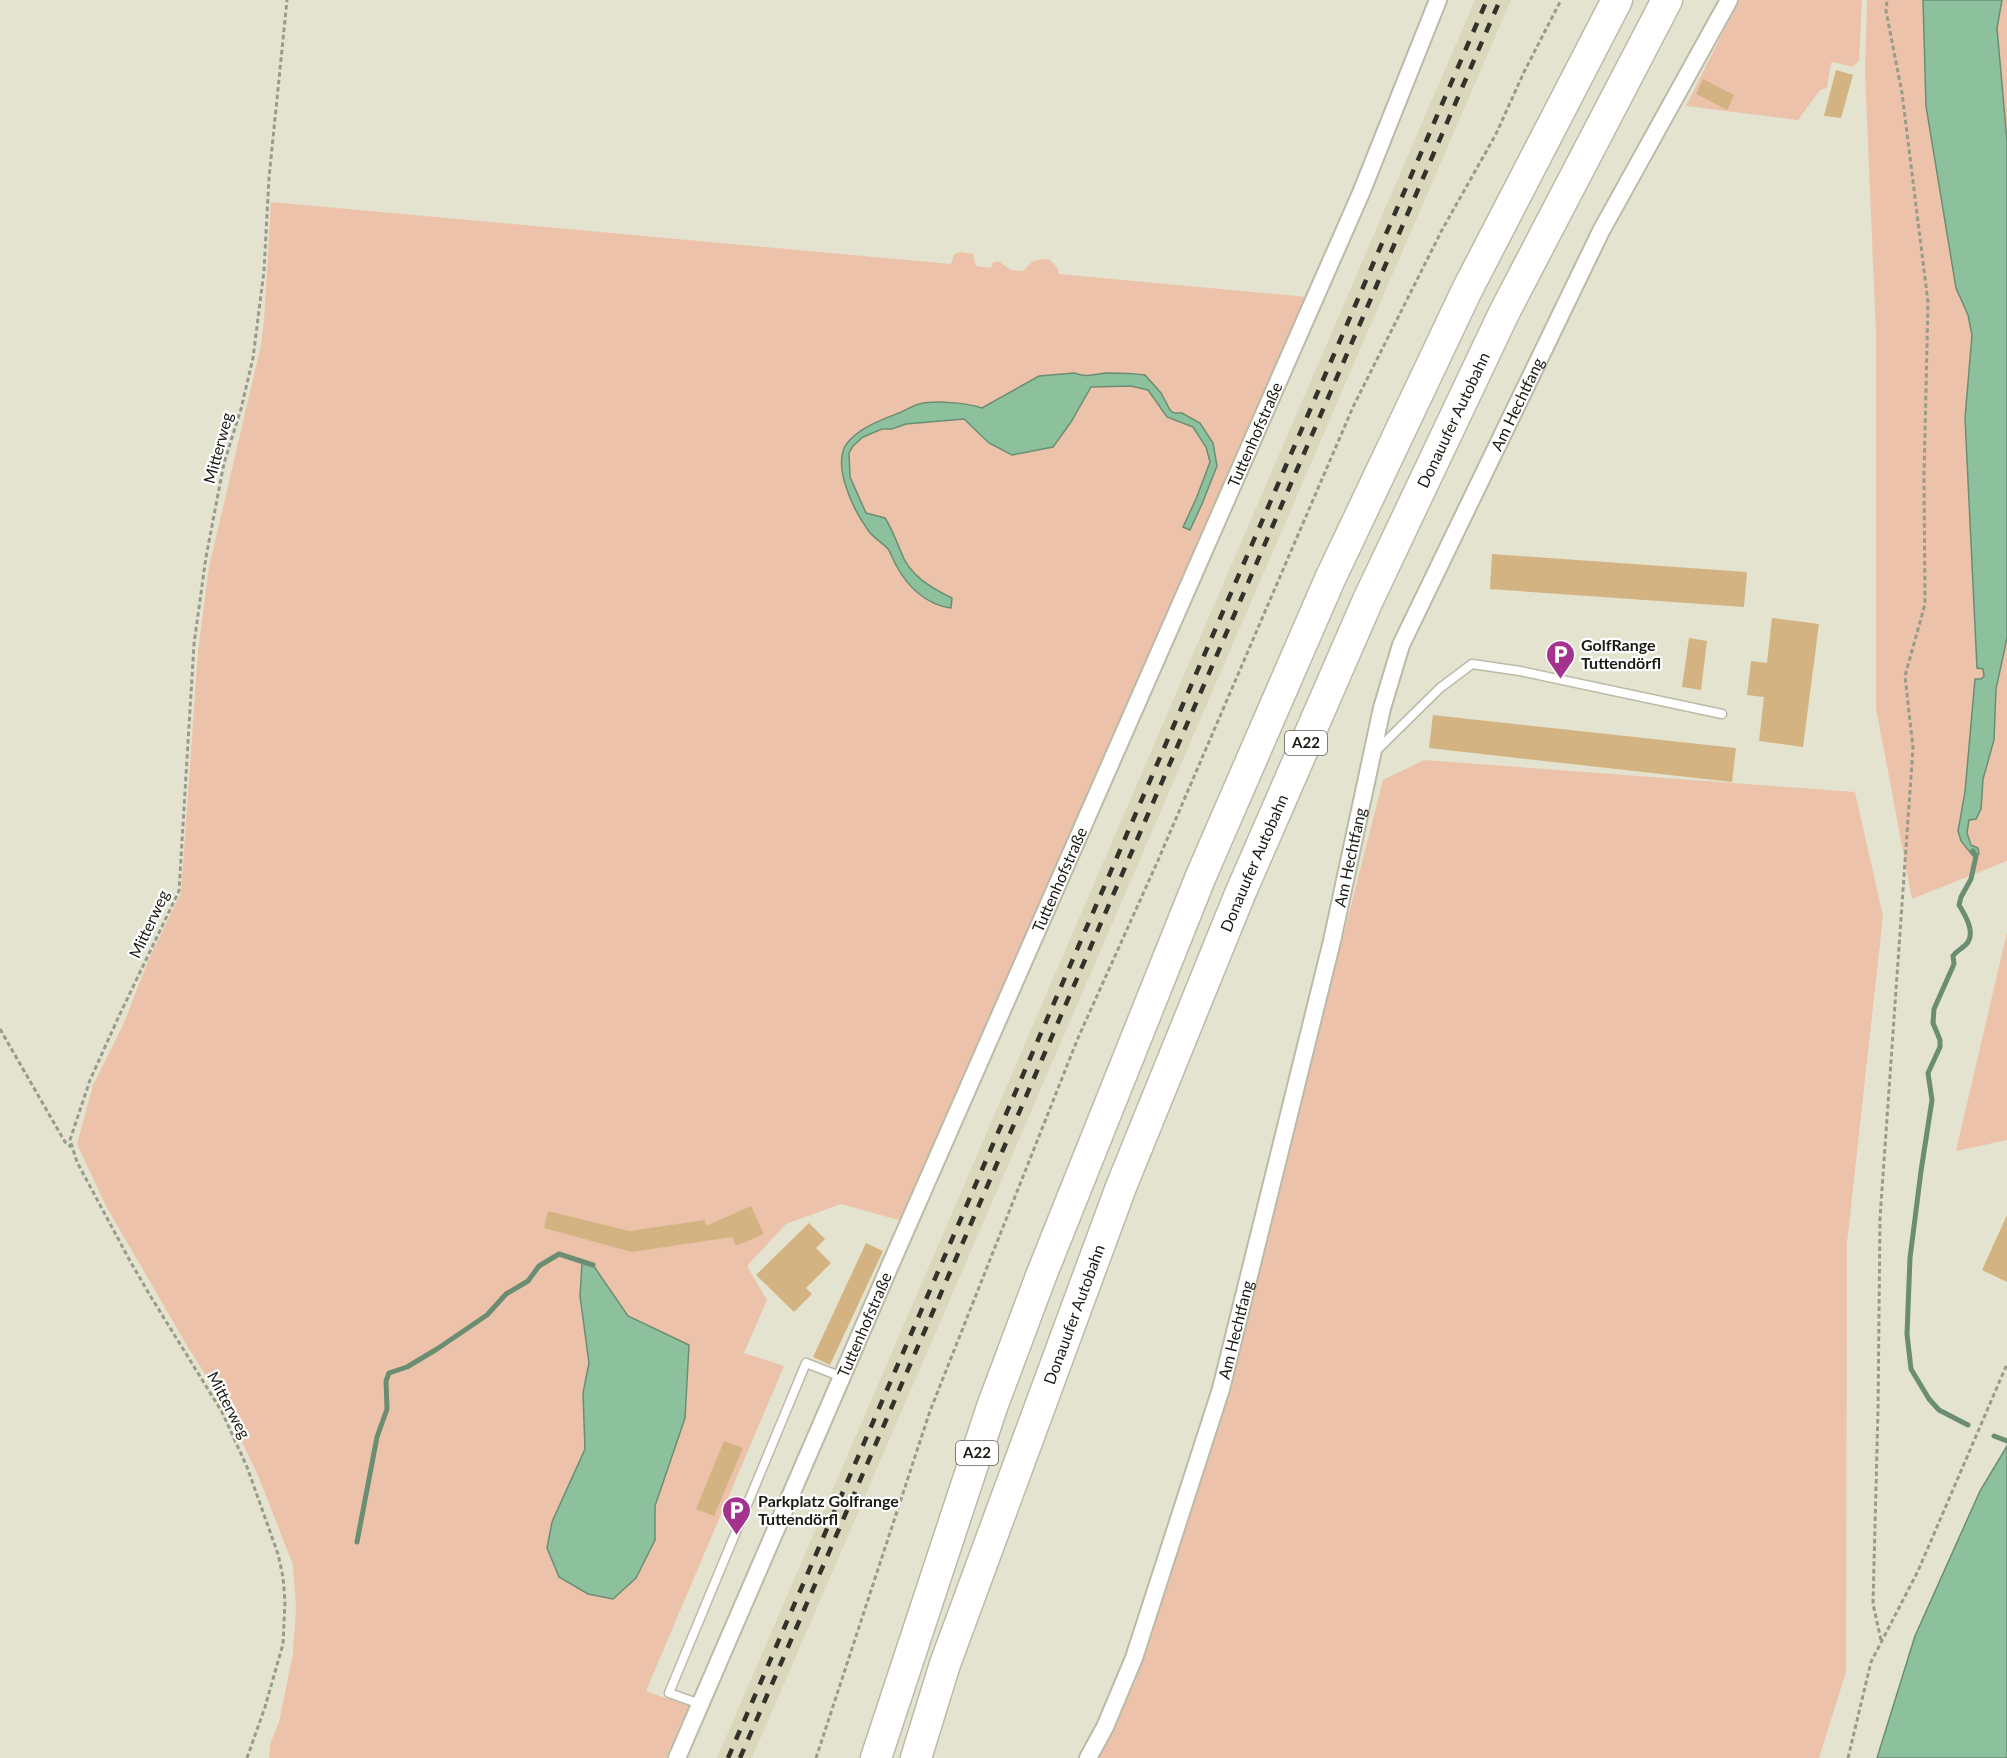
<svg xmlns="http://www.w3.org/2000/svg" width="2007" height="1758" font-family="Lato,sans-serif">
	<style>
		.built { fill: #dad7bc }
		.green { fill: #ecc3aa }
		.water { fill: #8dc09c; stroke: #6b8e73; stroke-width: 1.5 }
		.lines { fill: none; stroke-linecap: round; stroke-linejoin: round }
		.stream { stroke: #6b8e73; stroke-width: 5 }
		.building { fill: #d4b382 }
		.lane-casing { stroke: #bcbaa7; stroke-width: 11 }
		.street-casing { stroke: #bcbaa7; stroke-width: 20 }
		.highway-casing { stroke: #bcbaa7; stroke-width: 33 }
		.path { stroke: #9a9a8b; stroke-width: 3; stroke-dasharray: 4.5 3; stroke-linecap: butt }
		.lane { stroke: #fff; stroke-width: 8 }
		.street { stroke: #fff; stroke-width: 16 }
		.highway { stroke: #fff; stroke-width: 30 }
		.rail { stroke: #32322a; stroke-width: 4.5; stroke-dasharray: 10 10; stroke-linecap: butt }
		.labels { text-anchor: middle; stroke-width: 4.5; stroke-linejoin: round; paint-order: stroke }
		.shield { fill: #fff; stroke: #5f5f5a; stroke-width: 1.5 }
		.shield-label { font-size: 15px; font-weight: bold; fill: #1b1b14 }
		.street-label { font-size: 16px; fill: #1b1b14; stroke: #fff }
		.poi-label { font-size: 16px; font-weight: bold; fill: #1b1b14; stroke: #fff; text-anchor: start }
	</style>
	<rect width="100%" height="100%" fill="#e4e3cf"/>
	<polygon class="built" points="1475,0 1511,0 752,1758 717,1758"/>
	<g class="green">
		<polygon points="1739,0 1862,0 1859,61 1852,67 1834,62 1831,63 1827,88 1820,90 1798,120 1686,106"/>
		<path d="M1867,0H1923L1926,106L1956,288L1968,315L1972,335L1965,418L1977,667L1983,668L1984,676L1981,679H1976C1971,715 1969,752 1966,789C1964,803 1958,817 1958,830C1959,842 1967,850 1976,856L1979,854C1969,842 1966,835 1969,820L1981,809L1983,779L1994,740L1996,689L2007,638V861L1912,899L1876,708V335L1865,72Z"/>
		<polygon points="2002,0 2007,0 2007,141 1997,28"/>
		<path d="M271,202L951,264L954,254L962,252L973,254L976,266L991,268L992,263L998,261L1011,270L1023,271C1035,259 1032,260 1049,259L1058,268L1059,274L1307,297L902,1221L841,1204L786,1224L747,1266L767,1300L744,1353L784,1366L646,1691L689,1706L666,1758H269L270,1744L279,1722L293,1653L296,1608L293,1565L259,1478L226,1407L186,1344L106,1206L77,1144L93,1085L123,1025L148,961L181,893L198,651L209,567L261,345L264,321Z"/>
		<polygon points="1424,760 1855,792 1883,916 1847,1243 1846,1672 1819,1758 1095,1758 1135,1683 1198,1487 1265,1243 1383,780"/>
		<polygon points="2007,932 2007,1140 1956,1151"/>
	</g>
	<g class="water">
		<polygon points="1923,0 2002,0 1997,28 2007,141 2007,638 1996,689 1994,740 1983,779 1981,809 1976,819 1969,820 1967,833 1971,845 1978,848 1979,854 1976,856 1973,856 1961,841 1958,831 1965,792 1975,679 1981,679 1984,676 1983,669 1977,668 1965,418 1972,335 1968,315 1956,288 1926,106"/>
		<path d="M1074,373C1088,378 1092,374 1107,373C1120,373 1132,373 1145,375L1161,393L1170,410L1174,413H1182L1200,423L1213,443L1217,466L1202,504L1190,530L1183,527L1196,499L1210,462L1206,447L1193,427L1167,417L1148,390L1131,386L1091,387L1071,422L1053,447L1012,455L989,443L964,419L906,424L892,429H882L863,437L853,446L849,453L850,477L866,513L885,518C892,529 896,540 901,552C909,575 931,588 952,598L951,608C926,605 907,586 896,565C893,560 891,553 888,549C882,542 873,538 868,530C854,511 830,463 848,442C861,427 881,420 899,413C906,410 912,406 919,404C936,400 967,403 982,408L1039,376Z"/>
		<polygon points="582,1263 593,1265 628,1316 689,1345 685,1418 655,1506 655,1540 636,1578 613,1599 588,1594 559,1577 547,1548 552,1522 585,1449 583,1393 589,1363 580,1296"/>
		<polygon points="2007,1446 2007,1758 1877,1758 1915,1636 1980,1491"/>
	</g>
	<g class="lines">
		<g class="stream">
			<path d="M1968,1425L1939,1410L1929,1399L1911,1369L1907,1334L1910,1258L1921,1171L1932,1100L1928,1073L1940,1047V1040L1933,1023L1934,1009L1954,964L1953,956C1957,950 1964,948 1968,942C1975,931 1965,915 1959,905L1961,897L1971,879L1976,856L1973,851"/>
			<polyline points="1994,1436 2007,1441"/>
			<polyline points="357,1542 377,1437 387,1409 386,1381 389,1373 407,1367 437,1349 487,1315 506,1294 528,1281 539,1266 559,1254 593,1265"/>
		</g>
	</g>
	<g class="building">
		<polygon points="1836,70 1853,75 1841,118 1824,116"/>
		<polygon points="1703,79 1734,95 1727,110 1696,94"/>
		<polygon points="1492,554 1747,572 1744,607 1490,589"/>
		<polygon points="1772,618 1819,624 1803,747 1759,741 1764,697 1747,695 1751,661 1767,663"/>
		<polygon points="1689,638 1707,641 1701,690 1682,687"/>
		<polygon points="1433,715 1736,748 1732,782 1429,748"/>
		<polygon points="751,1206 764,1234 736,1246 732,1237 632,1252 544,1228 548,1211 629,1231 705,1220 706,1226"/>
		<polygon points="2007,1215 2007,1282 1982,1270"/>
		<polygon points="809,1223 825,1239 816,1248 831,1263 806,1288 812,1294 794,1312 756,1275"/>
		<polygon points="866,1243 883,1251 830,1365 813,1357"/>
		<polygon points="724,1441 743,1448 714,1516 696,1509"/>
	</g>
	<g class="lines">
		<defs>
			<g id="lane">
				<polyline points="1375,752 1440,688 1472,664 1520,671 1722,714"/>
				<polyline points="700,1704 669,1693 806,1363 842,1377"/>
			</g>
			<g id="street">
				<path id="s1" d="M677,1758L892,1261L1361,193L1438,0"/>
				<path id="s2" d="M1088,1758L1105,1727L1134,1658L1221,1389L1332,941L1382,708L1401,645L1601,231L1729,0"/>
			</g>
			<g id="highway">
				<polyline points="876,1758 992,1407 1041,1276 1201,876 1330,579 1467,290 1617,0"/>
				<path id="s3" d="M916,1758L945,1664L1121,1187L1240,894L1368,600L1504,313L1667,0"/>
			</g>
		</defs>
		<use href="#lane" class="lane-casing"/>
		<use href="#street" class="street-casing"/>
		<use href="#highway" class="highway-casing"/>
		<g class="path">
			<polyline points="0,1029 65,1142 71,1147"/>
			<polyline points="1881,1640 1873,1604 1878,1410 1880,1218 1913,748 1905,676 1925,604 1924,477 1928,302 1902,93 1886,11 1887,0"/>
			<polyline points="247,1758 265,1707 283,1644 285,1602 283,1577 278,1554 247,1467 222,1412 151,1297 130,1261 77,1162 70,1140 90,1080 119,1016 179,891 194,644 206,557 224,463 241,409 253,358 264,271 269,178 287,0"/>
			<polyline points="816,1758 930,1411 1078,1038 1156,865 1353,407 1442,230 1496,134 1524,72 1561,0"/>
			<polyline points="1848,1758 1871,1662 1918,1571 2007,1364"/>
		</g>
		<use href="#lane" class="lane"/>
		<use href="#street" class="street"/>
		<use href="#highway" class="highway"/>
		<g class="rail">
			<polyline points="728,1758 1487,0"/>
			<polyline points="740,1758 1500,0"/>
		</g>
	</g>
	<defs>
		<symbol id="parking-pin" viewBox="-11 -11 22 30"><path d="M0 17L-7.5 6A9.5 9.5 0 1 1 7.5 6Z" fill="#a4338e" stroke="#fff"/><path d="M-3.5-5.5H1a3.5 3.5 0 0 1 0 7H-1V5.5H-3.5ZM-1-3.4V-.6H.8a1.4 1.4 0 0 0 0-2.8Z" fill="#fff"/></symbol>
	</defs>
	<g fill-rule="evenodd">
		<use href="#parking-pin" x="1544" y="638" width="33" height="45"/>
		<use href="#parking-pin" x="720" y="1494" width="33" height="45"/>
	</g>
	<g class="labels">
		<g class="shield">
			<rect x="1285" y="731" width="42" height="24" rx="4.5"/>
			<rect x="956" y="1441" width="42" height="24" rx="4.5"/>
		</g>
		<g class="shield-label">
			<text x="1306" y="748">A22</text>
			<text x="977" y="1458">A22</text>
		</g>
		<g class="street-label">
			<text dy="6" stroke="none"><textPath href="#s2" startOffset="1426">Am Hechtfang</textPath></text>
			<text dy="6" stroke="none"><textPath href="#s3" startOffset="1443">Donauufer Autobahn</textPath></text>
			<text dy="6" stroke="none"><textPath href="#s1" startOffset="1444">Tuttenhofstraße</textPath></text>
			<text transform="translate(218 448) rotate(-75)" y="6">Mitterweg</text>
			<text dy="6" stroke="none"><textPath href="#s2" startOffset="940">Am Hechtfang</textPath></text>
			<text dy="6" stroke="none"><textPath href="#s3" startOffset="957">Donauufer Autobahn</textPath></text>
			<text dy="6" stroke="none"><textPath href="#s1" startOffset="958">Tuttenhofstraße</textPath></text>
			<text transform="translate(149 924) rotate(-65)" y="6">Mitterweg</text>
			<text dy="6" stroke="none"><textPath href="#s3" startOffset="471">Donauufer Autobahn</textPath></text>
			<text dy="6" stroke="none"><textPath href="#s1" startOffset="472">Tuttenhofstraße</textPath></text>
			<text dy="6" stroke="none"><textPath href="#s2" startOffset="454">Am Hechtfang</textPath></text>
			<text transform="translate(229 1405) rotate(62)" y="6">Mitterweg</text>
		</g>
		<g class="poi-label">
			<text x="1581" y="651">GolfRange<tspan x="1581" dy="18">Tuttendörfl</tspan></text>
			<text x="758" y="1507">Parkplatz Golfrange<tspan x="758" dy="18">Tuttendörfl</tspan></text>
		</g>
	</g>
</svg>
